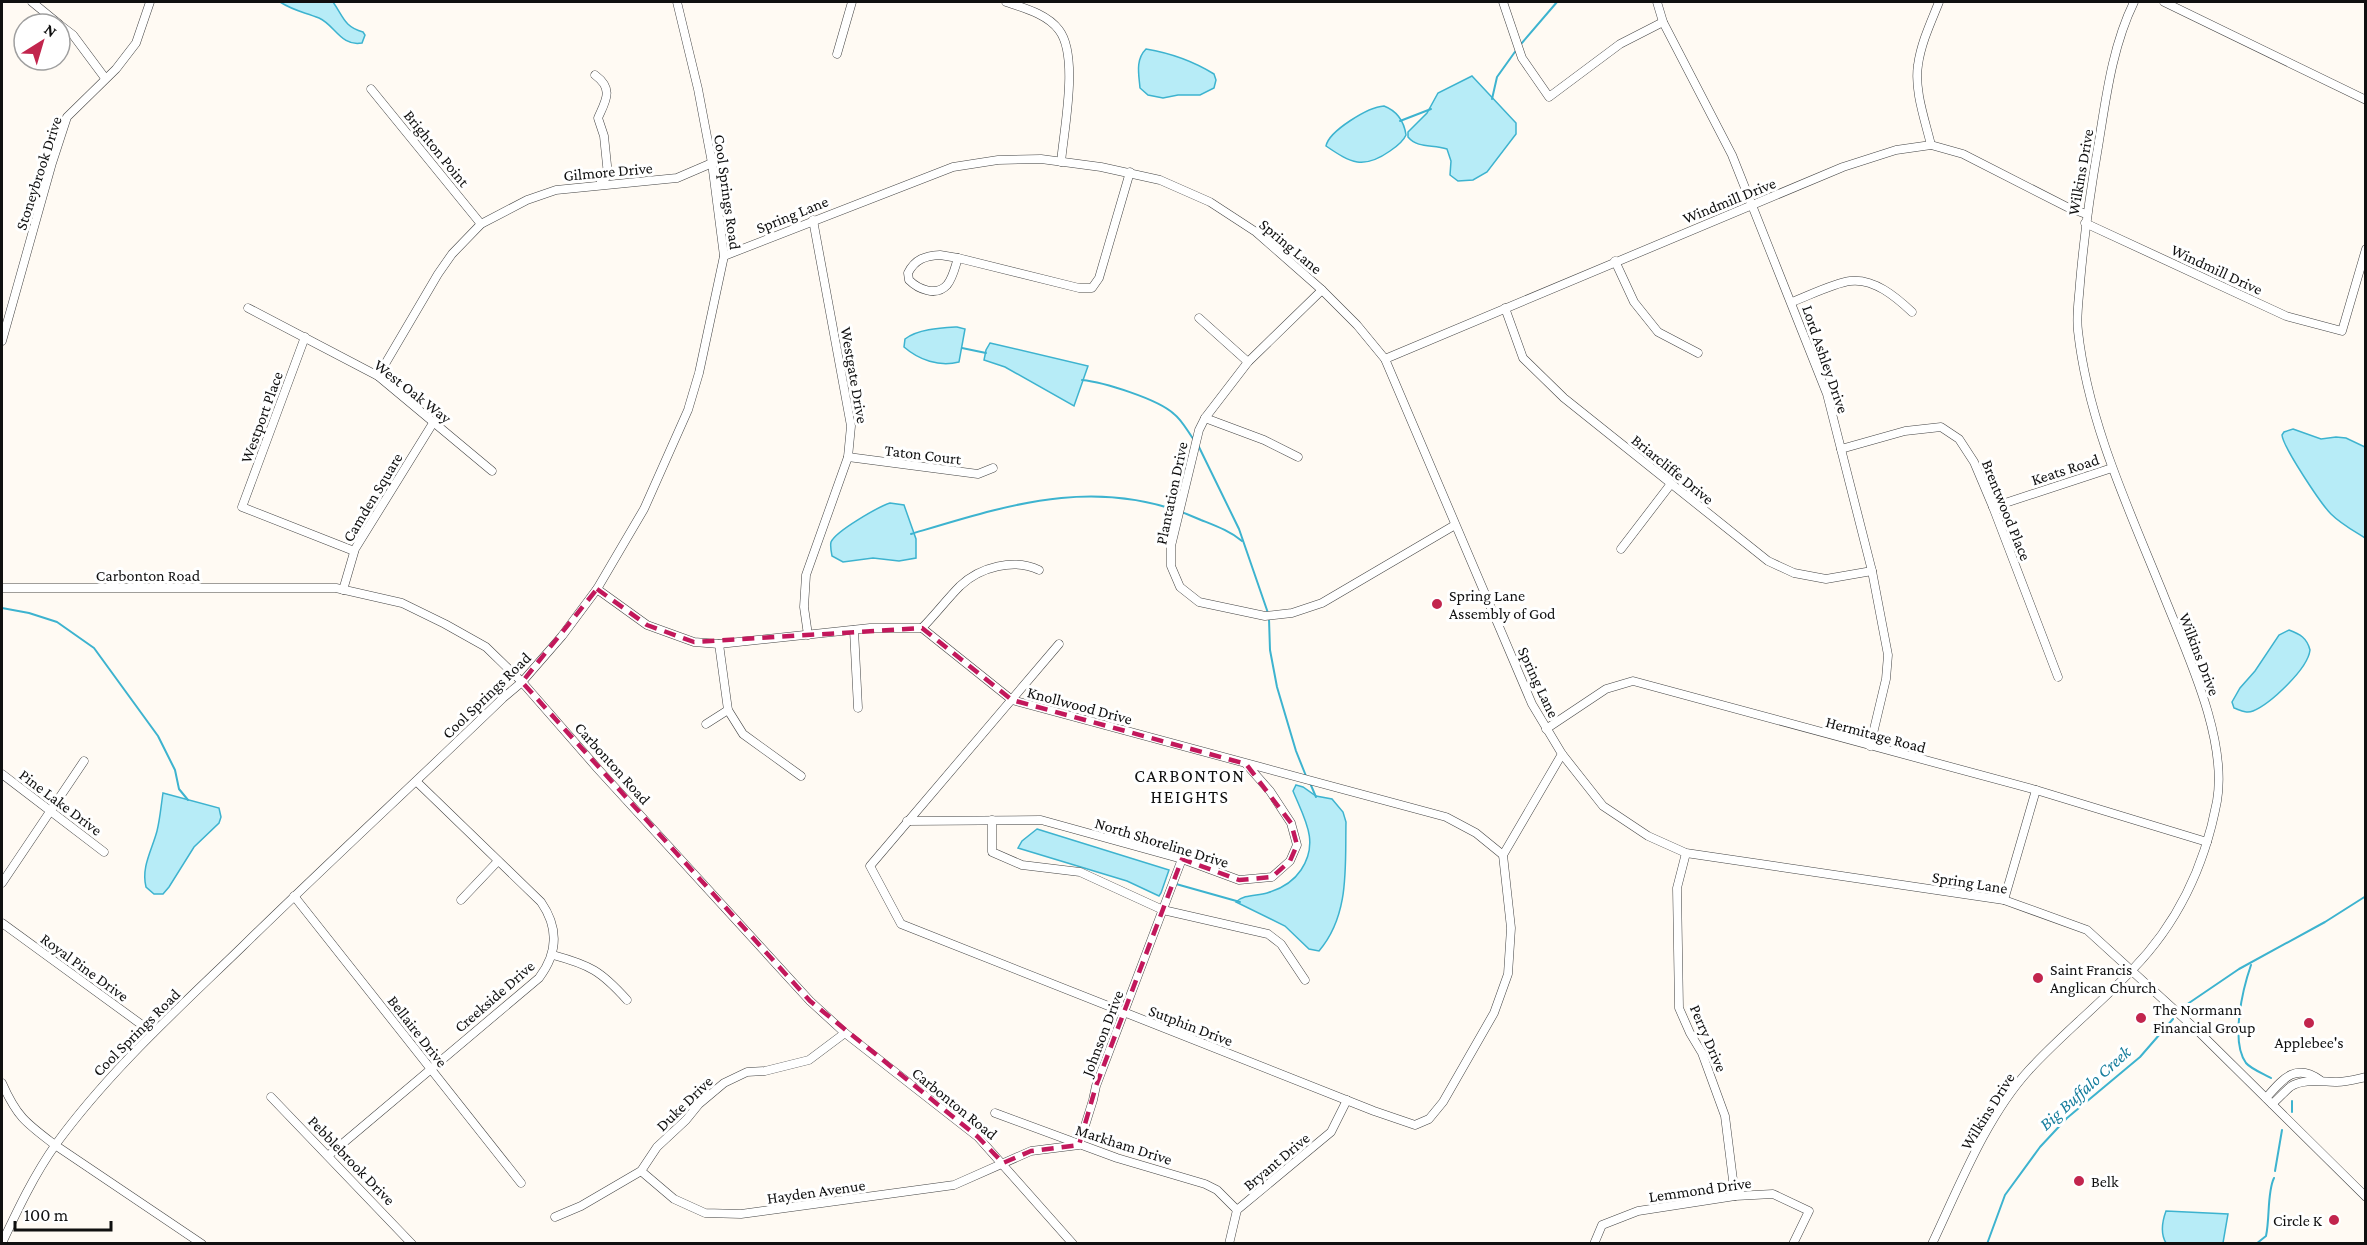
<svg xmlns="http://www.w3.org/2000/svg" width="2367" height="1245" font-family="'Crimson Pro',serif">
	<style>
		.water { fill: #b7ecf7; stroke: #3db3cf; stroke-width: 1.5 }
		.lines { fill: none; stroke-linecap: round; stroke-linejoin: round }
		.stream { stroke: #3db3cf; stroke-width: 2 }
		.minor-casing { stroke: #434343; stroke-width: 9 }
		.minor { stroke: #fff; stroke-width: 8 }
		.marked { fill: none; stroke: #c2185b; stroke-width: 4.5; stroke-dasharray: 12 8; stroke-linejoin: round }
		.poi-dot { fill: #c2254d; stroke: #fff; stroke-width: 2 }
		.labels { text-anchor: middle; stroke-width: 6; stroke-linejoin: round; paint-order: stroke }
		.street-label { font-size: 16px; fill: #101010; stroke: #fff }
		.poi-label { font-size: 16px; fill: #101010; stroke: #fff; text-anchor: start }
		.neighbourhood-label { font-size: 18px; letter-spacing: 1.5px; fill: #101010; stroke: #fff }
		.water-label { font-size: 18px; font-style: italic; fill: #177e9d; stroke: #fff }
	</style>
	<rect width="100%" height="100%" fill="#fffaf3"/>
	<g class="water">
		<path d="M280,2H333C343,16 344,27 363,32L365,35L362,43C341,47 335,25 319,18C304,12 294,11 280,2Z"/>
		<path d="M1146,49C1170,53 1193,61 1214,74L1216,80L1214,88L1200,95H1178L1163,98L1148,95L1140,88C1139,75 1135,60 1146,49Z"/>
		<path d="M1472,76L1516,123V134L1487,172L1473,180L1458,181L1450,175L1451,161L1447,149C1433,144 1418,149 1408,137V132L1427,113L1438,93Z"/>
		<path d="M1384,106C1397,111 1404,121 1406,135C1403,142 1396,147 1390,151C1363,170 1351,163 1326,146C1329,131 1368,107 1384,106Z"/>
		<path d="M957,327L965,329L959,362C939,367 919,360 904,347L905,339C918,329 940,328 957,327Z"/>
		<polygon points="990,343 1088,366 1074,406 1005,367 984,360 986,350"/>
		<path d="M2293,429L2321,439L2336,437L2346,438L2365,447V538C2354,531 2341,524 2331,514C2321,504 2283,447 2282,435L2284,432Z"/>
		<path d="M890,503L904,505L916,539V558L899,561L873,558L843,562L832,556C831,551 830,546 831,542C836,531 878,507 890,503Z"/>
		<path d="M2289,630C2300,634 2307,638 2310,650C2308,669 2270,704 2253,711C2246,714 2240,710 2234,708L2232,702L2240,688L2255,671L2279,635Z"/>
		<path d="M1296,785L1303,787L1316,796L1332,799L1343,812L1346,822C1345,866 1350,915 1319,951L1309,949L1285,926L1236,902C1244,894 1257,896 1267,893C1281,889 1293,882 1301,870C1320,842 1304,818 1293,791Z"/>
		<path d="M163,793L219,808L221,817L219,823L194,847L169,887L163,894H154L146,887C141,867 152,850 157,831C160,819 161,806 163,793Z"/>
		<polygon points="1037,829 1169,870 1161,893 1159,896 1127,881 1018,848 1022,841"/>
		<path d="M2166,1211L2228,1214L2223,1243H2166C2160,1233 2162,1222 2166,1211Z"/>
	</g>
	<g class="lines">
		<g class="stream">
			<polyline points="1521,44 1557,2"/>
			<polyline points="1492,99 1497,77 1517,49"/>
			<polyline points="1400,121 1431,109"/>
			<polyline points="962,348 986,353"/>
			<path d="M1082,380C1103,382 1158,399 1174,414C1182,420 1188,432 1194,440"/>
			<polyline points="1198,445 1239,529 1268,613"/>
			<path d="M911,534C1011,504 1100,474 1201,520C1216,526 1230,531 1242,541"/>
			<polyline points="2,608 29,613 57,622 94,648 158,736 175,770 179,789 188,800"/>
			<polyline points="1269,619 1270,650 1277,687 1296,751 1306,776"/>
			<polyline points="1310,783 1316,797"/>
			<polyline points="1176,884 1240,902"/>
			<path d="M2251,965C2243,988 2230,1041 2246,1063C2251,1069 2264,1074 2271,1078"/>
			<polyline points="2186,1005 2239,969 2325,922 2366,896"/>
			<polyline points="2292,1112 2292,1101"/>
			<polyline points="2275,1171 2282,1130"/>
			<polyline points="1987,1244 2005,1195 2040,1147 2067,1118 2140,1057 2173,1019"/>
			<path d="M2256,1244L2266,1236C2270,1218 2267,1192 2274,1178"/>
		</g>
		<defs>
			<g id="minor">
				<polyline points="32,2 59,24"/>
				<path d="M1006,2C1024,8 1047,14 1059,30C1079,56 1064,129 1061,162"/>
				<polyline points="1503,2 1522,58 1549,97 1620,44 1663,22"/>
				<polyline points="1657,2 1663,22 1732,155 1827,394 1872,571 1888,655 1886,679 1870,746"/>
				<polyline points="2164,2 2366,100"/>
				<polyline points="60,25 73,35 105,78"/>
				<polyline points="837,54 852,2"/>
				<path d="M595,75C614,89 606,100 598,118L604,136L608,175L600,184"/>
				<polyline points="371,89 481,224"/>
				<path d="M1931,145C1925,120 1914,90 1918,65C1921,43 1931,22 1939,2"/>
				<polyline points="2085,223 2286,316 2342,331 2366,249"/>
				<path d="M940,255L958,258C955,267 953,278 947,285C936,297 918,289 909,280L908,273C915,259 925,256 940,255Z"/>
				<polyline points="724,256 953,167 998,160 1041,159 1101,167 1160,180 1210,202 1256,232 1322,290 1357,325 1385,359 1532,704 1562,754 1603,806 1648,836 1686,853 2004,900 2087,930 2200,1033 2366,1197"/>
				<polyline points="958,258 1079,288 1092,288 1099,278 1130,172"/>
				<polyline points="1615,261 1634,302 1658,332 1698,353"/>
				<polyline points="1322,290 1248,362 1205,418 1199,430 1171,546 1171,566 1180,587 1199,602 1265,616 1292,613 1322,603 1455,525"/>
				<path d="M1792,302C1808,296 1834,283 1850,281C1874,278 1896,297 1912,312"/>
				<polyline points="248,308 378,376 492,471"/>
				<polyline points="1505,308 1523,358 1564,398 1768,561 1794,573 1826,579 1872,571"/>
				<polyline points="1199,318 1248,362"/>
				<polyline points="305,337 242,507 354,551"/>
				<polyline points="2,341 52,163 67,117 116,69 136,43 150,2"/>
				<polyline points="1385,359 1843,167 1896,150 1931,145 1963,154 2067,207 2086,214"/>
				<polyline points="378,376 438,274 452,254 481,224 527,200 556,190 677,178 712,163"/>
				<polyline points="1205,418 1264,440 1298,457"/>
				<polyline points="1841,449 1905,431 1941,427 1959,439 1974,462 1993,507 2058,677"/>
				<polyline points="848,457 978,474 993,468"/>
				<polyline points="1993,507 2112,468"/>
				<polyline points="1621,549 1670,485"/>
				<polyline points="2,588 336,588 402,603 445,624 486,647 522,682 598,769 810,1001 845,1033 978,1137 1073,1244"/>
				<polyline points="597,589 647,625 694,642 719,644 870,628 922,628 1012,700 1446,817 1476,833 1503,855"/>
				<polyline points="343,590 355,549 433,423"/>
				<path d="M922,628C935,615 947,599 960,586C980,567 1014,558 1039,570"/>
				<polyline points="854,630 858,708"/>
				<polyline points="808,635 804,607 806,575 848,457 851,426 813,220"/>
				<polyline points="719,644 728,710 743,734 801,776"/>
				<polyline points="1059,644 870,866 901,924 1374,1111 1415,1125 1429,1119 1443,1102 1494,1013 1508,974 1511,928 1503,855 1562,754"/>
				<polyline points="706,724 728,710"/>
				<polyline points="1546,729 1606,689 1633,681 2036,790 2207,842"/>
				<polyline points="2,774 104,852"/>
				<polyline points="992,820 992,852 1022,865 1080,872 1163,910 1268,934 1281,944 1305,980"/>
				<polyline points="907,821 1041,820 1182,859 1239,880 1272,877 1290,861 1297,845 1291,823 1270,791 1247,765"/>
				<polyline points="1686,853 1677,888 1679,1008 1690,1033 1702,1053 1725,1116 1735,1196"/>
				<polyline points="2,883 84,761"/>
				<polyline points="294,896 521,1183"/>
				<polyline points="461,900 498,861"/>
				<polyline points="2004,900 2036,790"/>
				<polyline points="2,923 153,1033"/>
				<path d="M553,955C590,965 601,971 627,1000"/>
				<path d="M2,1083C17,1117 26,1123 55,1145L202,1244"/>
				<polyline points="271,1097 412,1244"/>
				<path d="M2266,1098C2282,1080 2295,1062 2320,1080"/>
				<path d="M2272,1104C2278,1099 2284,1092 2290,1087C2302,1078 2323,1082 2337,1082C2346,1082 2357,1079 2366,1077"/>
				<polyline points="995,1113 1117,1158 1205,1184 1217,1190 1237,1210"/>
				<path d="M329,1155L539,978C558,953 559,928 541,902L417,782"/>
				<polyline points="641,1171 674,1199 705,1213 741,1214 954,1185 1031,1151 1079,1145 1093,1100 1096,1086 1182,859"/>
				<polyline points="555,1217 581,1206 641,1171 657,1147 686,1120 699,1104 724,1083 747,1072 765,1071 809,1060 845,1033"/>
				<path d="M2,1243C18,1209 34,1175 56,1144C110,1070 178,1009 243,946C329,862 417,781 503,698L522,682L562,636L597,589L644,509L688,410L699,373L724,256L712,163L698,89L677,2"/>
				<polyline points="1229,1244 1237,1210 1331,1132 1347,1100"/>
				<polyline points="1594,1244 1602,1225 1638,1211 1735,1196 1773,1194 1809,1211 1793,1244"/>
				<path d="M1932,1244C1959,1187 1986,1117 2029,1070C2061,1035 2099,1005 2132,970C2178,923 2205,865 2217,801C2228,737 2185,650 2162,591C2128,507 2088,422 2078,331C2076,316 2079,299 2080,283C2084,237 2090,193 2098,147C2106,98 2112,47 2134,2"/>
			</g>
		</defs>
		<use href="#minor" class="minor-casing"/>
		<use href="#minor" class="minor"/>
	</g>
	<path class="marked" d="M597,589L647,625L694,642L922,628L1012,700L1246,764L1291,823L1297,845L1290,861L1272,877L1239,880L1182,859L1096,1086L1079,1145L1031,1151L1003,1163L978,1137L810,1001L522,682Z"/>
	<g class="poi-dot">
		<circle cx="1437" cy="604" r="6"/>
		<circle cx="2038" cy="978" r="6"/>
		<circle cx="2141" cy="1018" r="6"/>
		<circle cx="2309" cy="1023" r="6"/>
		<circle cx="2079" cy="1181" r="6"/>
		<circle cx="2334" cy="1220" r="6"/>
	</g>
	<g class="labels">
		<g class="street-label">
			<text transform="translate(437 148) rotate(51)" y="6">Brighton Point</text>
			<text transform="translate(608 171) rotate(-5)" y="6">Gilmore Drive</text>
			<text transform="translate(2080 172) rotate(-80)" y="6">Wilkins Drive</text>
			<text transform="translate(38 173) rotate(-72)" y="6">Stoneybrook Drive</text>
			<text transform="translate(728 192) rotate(82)" y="6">Cool Springs Road</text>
			<text transform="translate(1729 200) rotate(-22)" y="6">Windmill Drive</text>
			<text transform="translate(792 214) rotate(-22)" y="6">Spring Lane</text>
			<text transform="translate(1291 246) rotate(40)" y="6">Spring Lane</text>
			<text transform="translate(2217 269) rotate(25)" y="6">Windmill Drive</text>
			<text transform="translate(1826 359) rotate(71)" y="6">Lord Ashley Drive</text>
			<text transform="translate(855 375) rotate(80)" y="6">Westgate Drive</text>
			<text transform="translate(413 391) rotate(38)" y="6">West Oak Way</text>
			<text transform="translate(261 417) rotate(-70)" y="6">Westport Place</text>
			<text transform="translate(923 454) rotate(7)" y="6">Taton Court</text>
			<text transform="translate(1673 469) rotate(39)" y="6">Briarcliffe Drive</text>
			<text transform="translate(2065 469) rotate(-18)" y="6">Keats Road</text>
			<text transform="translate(1171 493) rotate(-78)" y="6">Plantation Drive</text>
			<text transform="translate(372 497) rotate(-59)" y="6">Camden Square</text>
			<text transform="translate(2007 510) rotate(68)" y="6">Brentwood Place</text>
			<text x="148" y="581">Carbonton Road</text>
			<text transform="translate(2200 654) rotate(69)" y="6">Wilkins Drive</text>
			<text transform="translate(1539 682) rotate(65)" y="6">Spring Lane</text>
			<text transform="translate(486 695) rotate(-44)" y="6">Cool Springs Road</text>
			<text transform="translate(1080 705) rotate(15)" y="6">Knollwood Drive</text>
			<text transform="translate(1876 734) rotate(15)" y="6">Hermitage Road</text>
			<text transform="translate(613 763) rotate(48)" y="6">Carbonton Road</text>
			<text transform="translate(61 802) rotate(37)" y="6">Pine Lake Drive</text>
			<text transform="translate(1162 842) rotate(17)" y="6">North Shoreline Drive</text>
			<text transform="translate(1970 882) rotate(9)" y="6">Spring Lane</text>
			<text transform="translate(85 967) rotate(36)" y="6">Royal Pine Drive</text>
			<text transform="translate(494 996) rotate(-41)" y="6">Creekside Drive</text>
			<text transform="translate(1191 1025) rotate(21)" y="6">Sutphin Drive</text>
			<text transform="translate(418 1031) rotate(52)" y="6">Bellaire Drive</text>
			<text transform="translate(136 1032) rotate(-45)" y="6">Cool Springs Road</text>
			<text transform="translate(1102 1033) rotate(-69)" y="6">Johnson Drive</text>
			<text transform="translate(1709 1038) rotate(67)" y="6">Perry Drive</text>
			<text transform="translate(684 1103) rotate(-44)" y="6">Duke Drive</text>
			<text transform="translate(955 1103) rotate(39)" y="6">Carbonton Road</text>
			<text transform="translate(1987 1111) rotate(-58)" y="6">Wilkins Drive</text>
			<text transform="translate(1124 1144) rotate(18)" y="6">Markham Drive</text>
			<text transform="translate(352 1160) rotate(46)" y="6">Pebblebrook Drive</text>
			<text transform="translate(1276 1161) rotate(-40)" y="6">Bryant Drive</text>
			<text transform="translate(1700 1189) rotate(-8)" y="6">Lemmond Drive</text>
			<text transform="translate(816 1191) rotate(-8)" y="6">Hayden Avenue</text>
		</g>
		<g class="poi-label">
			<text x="1449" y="601">Spring Lane<tspan x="1449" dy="18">Assembly of God</tspan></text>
			<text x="2050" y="975">Saint Francis<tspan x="2050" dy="18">Anglican Church</tspan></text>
			<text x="2153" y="1015">The Normann<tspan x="2153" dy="18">Financial Group</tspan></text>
			<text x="2309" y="1048" text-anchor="middle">Applebee's</text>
			<text x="2091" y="1187">Belk</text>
			<text x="2322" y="1226" text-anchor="end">Circle K</text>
		</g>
		<g class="neighbourhood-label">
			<text x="1190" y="782">CARBONTON<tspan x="1190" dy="21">HEIGHTS</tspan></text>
		</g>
		<g class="water-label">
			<text transform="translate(2085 1088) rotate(-42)" y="6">Big Buffalo Creek</text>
		</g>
	</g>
	<rect width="2367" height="1245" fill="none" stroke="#101010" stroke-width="6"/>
	<g transform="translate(42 42) rotate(37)"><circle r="28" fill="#ffffff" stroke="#9f9f9f" stroke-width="1.5"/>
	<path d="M0-4.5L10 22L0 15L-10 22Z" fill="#c2254d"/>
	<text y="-9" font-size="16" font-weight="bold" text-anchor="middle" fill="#101010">N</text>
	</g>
	<path d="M15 1221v9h96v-9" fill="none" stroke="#101010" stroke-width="3"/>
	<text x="24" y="1221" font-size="18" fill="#101010" stroke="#ffffff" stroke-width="4.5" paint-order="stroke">100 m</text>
</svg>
